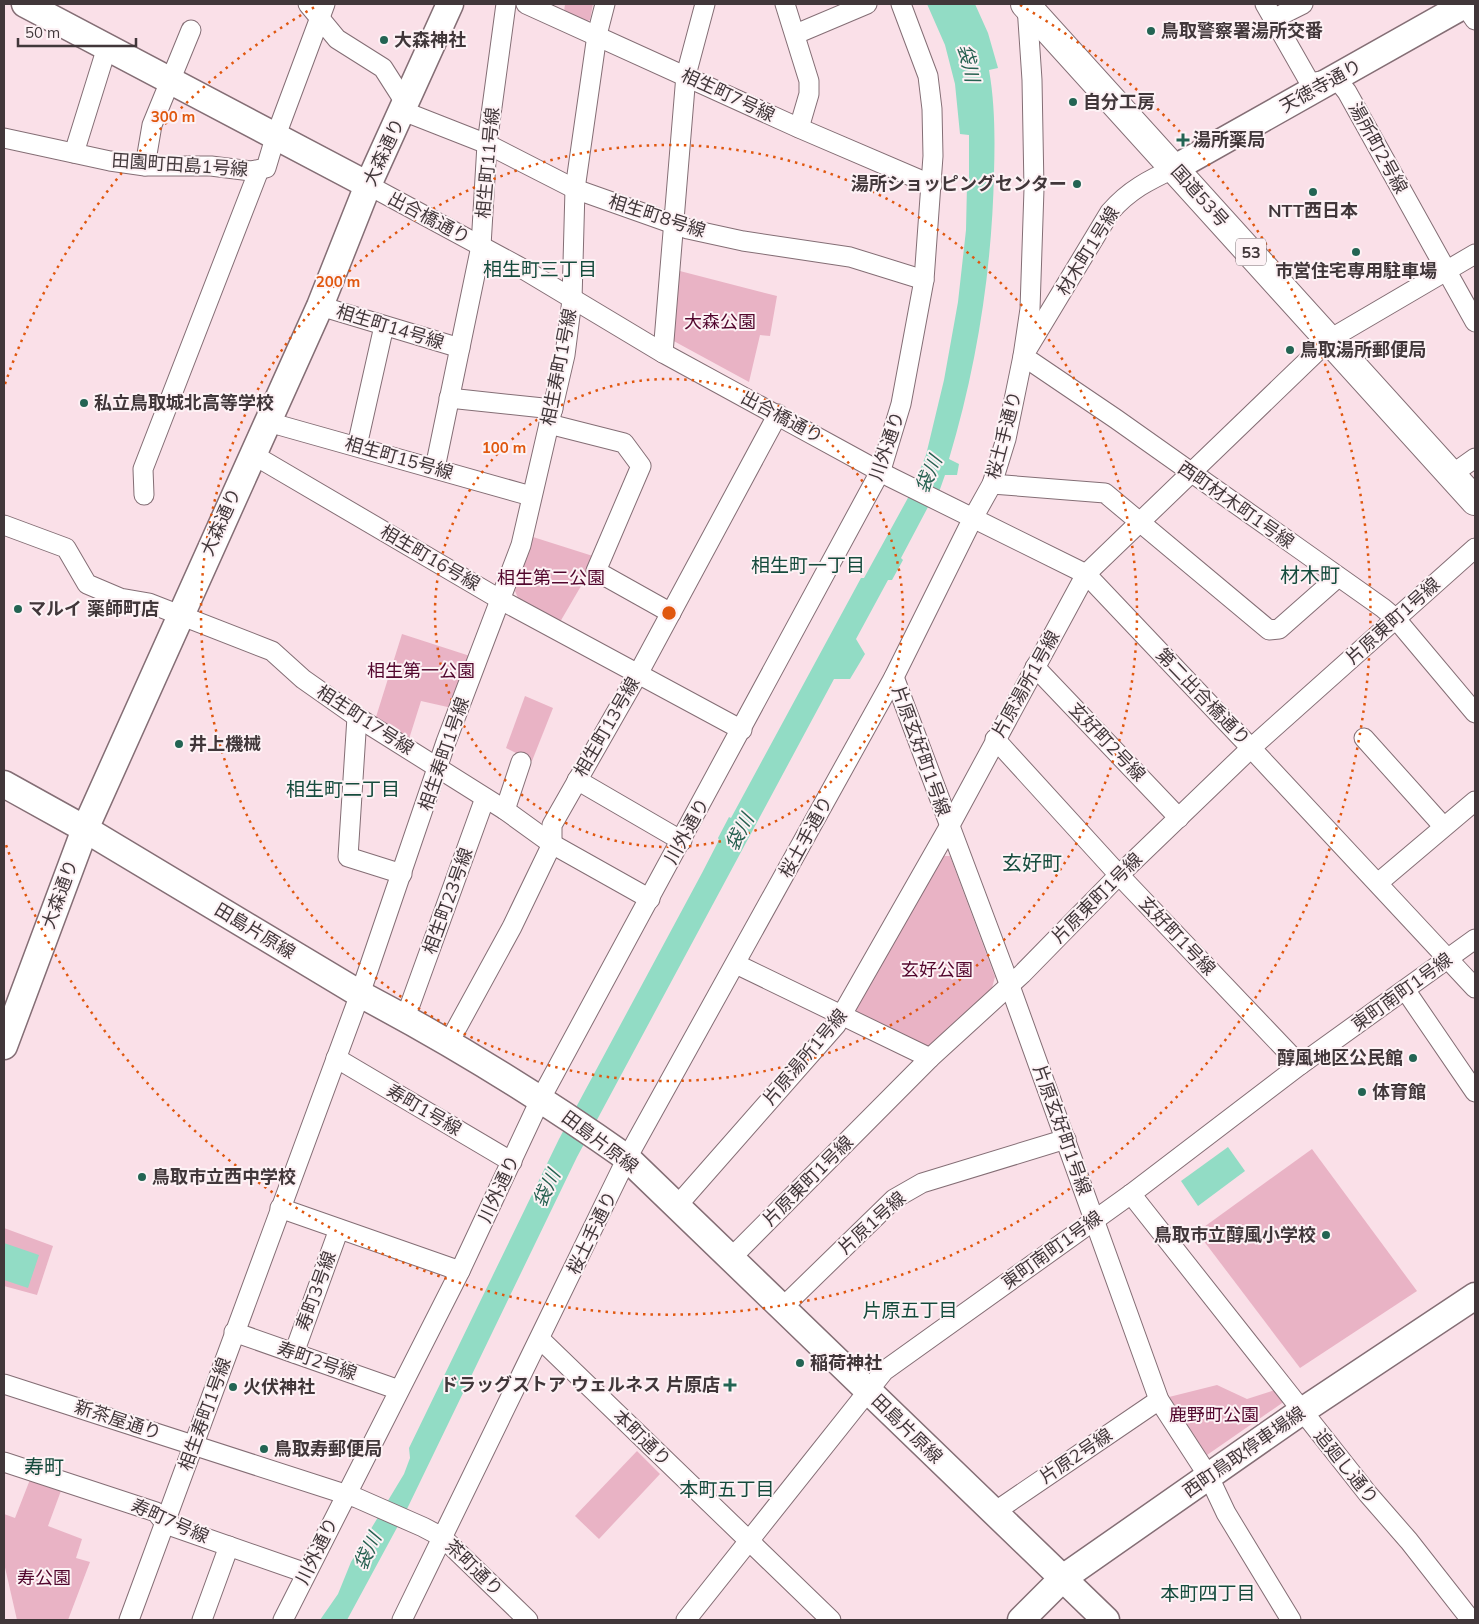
<svg xmlns="http://www.w3.org/2000/svg" width="1479" height="1624" font-family="Mulish,'Noto Sans JP',sans-serif">
	<style>
		.green { fill: #e9b3c5 }
		.water { fill: #92dcc5 }
		.lines { fill: none; stroke-linecap: round; stroke-linejoin: round }
		.street-casing { stroke: #846e75; stroke-width: 21 }
		.secondary-casing { stroke: #846e75; stroke-width: 29 }
		.highway-casing { stroke: #846e75; stroke-width: 30 }
		.street { stroke: #fff; stroke-width: 19 }
		.secondary { stroke: #fff; stroke-width: 26 }
		.highway { stroke: #fff; stroke-width: 28 }
		.ring { fill: none; stroke: #e0570e; stroke-width: 2.5; stroke-dasharray: 2.5 5 }
		.poi-dot { fill: #236453; stroke: #fdf2f5; stroke-width: 2 }
		.labels { text-anchor: middle; stroke-width: 4; stroke-linejoin: round; paint-order: stroke }
		.shield { fill: #fdf2f5; stroke: #796f72; stroke-width: 1 }
		.shield-label { font-size: 16px; font-weight: bold; fill: #41373a }
		.poi-label { font-size: 18px; font-weight: bold; fill: #41373a; stroke: #fdf2f5; text-anchor: start }
		.street-label { font-size: 18px; fill: #41373a; stroke: #fdf2f5 }
		.park-label { font-size: 18px; fill: #52062d; stroke: #fdf2f5 }
		.water-label { font-size: 19px; font-style: italic; fill: #276151; stroke: #fdf2f5 }
		.neighbourhood-label { font-size: 19px; fill: #164b3d; stroke: #fdf2f5 }
		.quarter-label { font-size: 20px; fill: #164b3d; stroke: #fdf2f5 }
		.centre { fill: #e0570e; stroke: #fdf2f5; stroke-width: 2.5 }
		.ring-label { font-size: 15px; text-anchor: middle; font-weight: bold; fill: #e0570e; stroke: #fdf2f5; stroke-width: 4; stroke-linejoin: round; paint-order: stroke }
	</style>
	<rect width="100%" height="100%" fill="#fae0e8"/>
	<g class="green">
		<polygon points="565,4 593,4 590,20 585,22 564,12"/>
		<polygon points="676,270 777,296 770,336 760,335 749,382 670,339"/>
		<polygon points="533,537 596,557 588,574 560,622 518,598 515,591"/>
		<polygon points="402,634 470,656 452,708 421,701 409,739 376,717"/>
		<polygon points="525,696 553,708 532,761 506,748"/>
		<polygon points="942,856 950,856 995,977 992,988 933,1047 922,1047 857,1015 856,1007"/>
		<polygon points="1312,1149 1417,1291 1300,1368 1197,1232"/>
		<polygon points="4,1228 53,1246 37,1295 4,1286"/>
		<polygon points="1217,1385 1247,1399 1275,1390 1285,1401 1207,1455 1169,1397"/>
		<polygon points="637,1451 660,1474 599,1539 575,1516"/>
		<polygon points="31,1477 62,1488 48,1526 82,1539 76,1558 90,1562 68,1620 17,1620 4,1563 4,1514 15,1518"/>
	</g>
	<g class="water">
		<path d="M927,4H975L988,33L998,68L989,70C995,104 995,138 994,173C992,269 977,366 949,459L959,464L957,475H945L933,509L928,507L901,558L903,560L892,580H888L856,639L865,654L850,679H834L577,1157L406,1511L347,1620H320L338,1594L351,1562L404,1474L410,1458L409,1448L559,1139L702,873L719,840L718,838L729,817L731,818L861,578H864L909,496L926,455L944,380L958,302L966,230L967,184H969V135L960,134L955,84L945,45Z"/>
		<polygon points="1228,1147 1245,1171 1198,1206 1181,1181"/>
		<polygon points="4,1243 39,1255 28,1288 4,1280"/>
	</g>
	<g class="lines">
		<defs>
			<g id="street">
				<polyline points="308,4 337,39 383,68 406,104"/>
				<polyline points="526,4 799,128 932,185"/>
				<polyline points="785,4 809,81 809,94 799,128"/>
				<polyline points="1265,4 1310,83 1336,78 1347,92 1475,322"/>
				<polyline points="1464,4 1475,20"/>
				<polyline points="1273,19 1303,4"/>
				<polyline points="796,34 867,4"/>
				<polyline points="403,111 487,144 575,189 688,229 743,241 850,257 924,280"/>
				<polyline points="4,138 110,161 145,166 211,166 251,171 266,168 275,138 325,4"/>
				<polyline points="74,153 107,47"/>
				<polyline points="145,166 152,125 191,30"/>
				<path d="M1175,168C1149,180 1129,190 1110,212L1023,356L1116,419L1383,608L1396,619L1475,713"/>
				<polyline points="368,185 518,266 663,353 890,477 1086,574 1251,748 1475,988"/>
				<polyline points="320,306 460,348"/>
				<polyline points="663,353 686,75 705,4"/>
				<polyline points="449,398 553,409"/>
				<polyline points="268,422 531,496"/>
				<polyline points="549,424 624,443 641,466 596,571 671,613"/>
				<polyline points="357,446 384,326"/>
				<polyline points="252,454 501,600 742,730"/>
				<polyline points="435,468 481,246 487,144 506,4"/>
				<polyline points="1451,475 1475,458"/>
				<polyline points="992,484 1105,493 1269,630 1279,629 1338,577"/>
				<polyline points="144,495 143,469 259,170"/>
				<polyline points="4,525 66,548 87,584 120,598 149,603 272,651 303,679 357,717 505,810 552,844 650,899"/>
				<polyline points="1035,667 1179,818"/>
				<polyline points="894,677 1010,986 1159,1400 1209,1477 1226,1513 1291,1620"/>
				<polyline points="357,717 348,857 402,874"/>
				<polyline points="1364,738 1443,826"/>
				<polyline points="995,739 1119,875 1300,1065"/>
				<polyline points="577,780 682,841"/>
				<polyline points="505,810 521,762"/>
				<polyline points="1378,883 1475,801"/>
				<polyline points="736,964 930,1058"/>
				<polyline points="1406,991 1475,1092"/>
				<polyline points="410,1005 485,798"/>
				<polyline points="448,1044 512,927 552,844 552,825 638,674 778,414"/>
				<polyline points="336,1058 512,1162"/>
				<polyline points="1131,1194 1368,1494 1409,1541 1471,1620"/>
				<polyline points="676,1207 836,1025 949,827 1086,574 1330,339 1475,254"/>
				<polyline points="280,1208 460,1271"/>
				<polyline points="730,1259 930,1058 1022,974 1119,875 1251,748 1475,548"/>
				<polyline points="781,1309 894,1199 922,1183 1066,1139"/>
				<polyline points="234,1332 399,1390"/>
				<polyline points="540,1339 831,1620"/>
				<polyline points="294,1353 339,1229"/>
				<polyline points="4,1384 357,1498 423,1527 442,1537 528,1620"/>
				<polyline points="4,1462 156,1512 164,1522 174,1527 306,1573"/>
				<polyline points="993,1513 1159,1400"/>
				<polyline points="129,1620 360,994 446,742 521,545 565,355 572,300 575,189 597,35 605,4"/>
				<polyline points="202,1620 229,1546"/>
				<polyline points="283,1620 460,1271 541,1098 881,470 901,404 924,280 933,156 932,109 928,76 901,4"/>
				<polyline points="402,1620 627,1158 894,677 973,518 992,484 1006,439 1023,356 1030,309 1034,189 1032,80 1027,6"/>
				<polyline points="686,1620 884,1371 1131,1194 1300,1065 1475,939"/>
			</g>
			<g id="secondary">
				<polyline points="25,4 368,185"/>
				<polyline points="1175,168 1466,4"/>
				<path d="M4,784L85,829L360,994C453,1043 542,1098 627,1158L1106,1620"/>
				<polyline points="4,1046 85,829 320,306 368,185 450,4"/>
				<polyline points="1021,1620 1063,1578 1302,1411 1475,1296"/>
			</g>
			<polyline id="highway" points="1025,4 1475,501"/>
		</defs>
		<use href="#street" class="street-casing"/>
		<use href="#secondary" class="secondary-casing"/>
		<use href="#highway" class="highway-casing"/>
		<use href="#street" class="street"/>
		<use href="#secondary" class="secondary"/>
		<use href="#highway" class="highway"/>
	</g>
	<g class="ring">
		<circle cx="669" cy="613" r="234"/>
		<circle cx="669" cy="613" r="468"/>
		<path d="M5 384A702 702 0 0 1 318 5M1020 5A702 702 0 1 1 5 842"/>
	</g>
	<g class="poi-dot">
		<circle cx="1151" cy="31" r="5"/>
		<circle cx="384" cy="40" r="5"/>
		<circle cx="1073" cy="102" r="5"/>
		<path d="M1180.5 132.5h5v5h5v5h-5v5h-5v-5h-5v-5h5z"/>
		<circle cx="1077" cy="184" r="5"/>
		<circle cx="1313" cy="192" r="5"/>
		<circle cx="1356" cy="252" r="5"/>
		<circle cx="1290" cy="350" r="5"/>
		<circle cx="84" cy="403" r="5"/>
		<circle cx="18" cy="609" r="5"/>
		<circle cx="179" cy="744" r="5"/>
		<circle cx="1413" cy="1058" r="5"/>
		<circle cx="1362" cy="1092" r="5"/>
		<circle cx="142" cy="1177" r="5"/>
		<circle cx="1326" cy="1235" r="5"/>
		<circle cx="800" cy="1363" r="5"/>
		<path d="M727.5 1377.5h5v5h5v5h-5v5h-5v-5h-5v-5h5z"/>
		<circle cx="233" cy="1387" r="5"/>
		<circle cx="264" cy="1449" r="5"/>
	</g>
	<g class="labels">
		<rect class="shield" x="1236" y="238.5" width="30" height="27" rx="4"/>
		<g class="shield-label">
			<text x="1251" y="258">53</text>
		</g>
		<g class="poi-label">
			<text x="1161" y="37">鳥取警察署湯所交番</text>
			<text x="394" y="46">大森神社</text>
			<text x="1083" y="108">自分工房</text>
			<text x="1193" y="146">湯所薬局</text>
			<text x="1067" y="190" text-anchor="end">湯所ショッピングセンター</text>
			<text x="1313" y="217" text-anchor="middle">NTT西日本</text>
			<text x="1356" y="277" text-anchor="middle">市営住宅専用駐車場</text>
			<text x="1300" y="356">鳥取湯所郵便局</text>
			<text x="94" y="409">私立鳥取城北高等学校</text>
			<text x="28" y="615">マルイ 薬師町店</text>
			<text x="189" y="750">井上機械</text>
			<text x="1403" y="1064" text-anchor="end">醇風地区公民館</text>
			<text x="1372" y="1098">体育館</text>
			<text x="152" y="1183">鳥取市立西中学校</text>
			<text x="1316" y="1241" text-anchor="end">鳥取市立醇風小学校</text>
			<text x="810" y="1369">稲荷神社</text>
			<text x="720" y="1391" text-anchor="end">ドラッグストア ウェルネス 片原店</text>
			<text x="243" y="1393">火伏神社</text>
			<text x="274" y="1455">鳥取寿郵便局</text>
		</g>
		<g class="street-label">
			<text transform="translate(1321 86) rotate(-29)" y="6">天徳寺通り</text>
			<text transform="translate(728 95) rotate(25)" y="6">相生町7号線</text>
			<text transform="translate(1378 148) rotate(61)" y="6">湯所町2号線</text>
			<text transform="translate(384 152) rotate(-65)" y="6">大森通り</text>
			<text transform="translate(488 163) rotate(-85)" y="6">相生町11号線</text>
			<text transform="translate(180 165) rotate(4)" y="6">田園町田島1号線</text>
			<text transform="translate(1200 196) rotate(48)" y="6">国道53号</text>
			<text transform="translate(657 216) rotate(18)" y="6">相生町8号線</text>
			<text transform="translate(429 218) rotate(28)" y="6">出合橋通り</text>
			<text transform="translate(1088 251) rotate(-58)" y="6">材木町1号線</text>
			<text transform="translate(390 327) rotate(17)" y="6">相生町14号線</text>
			<text transform="translate(559 367) rotate(-79)" y="6">相生寿町1号線</text>
			<text transform="translate(782 417) rotate(28)" y="6">出合橋通り</text>
			<text transform="translate(1004 435) rotate(-75)" y="6">桜土手通り</text>
			<text transform="translate(887 446) rotate(-71)" y="6">川外通り</text>
			<text transform="translate(399 458) rotate(16)" y="6">相生町15号線</text>
			<text transform="translate(1236 505) rotate(35)" y="6">西町材木町1号線</text>
			<text transform="translate(221 522) rotate(-66)" y="6">大森通り</text>
			<text transform="translate(430 558) rotate(30)" y="6">相生町16号線</text>
			<text transform="translate(1393 621) rotate(-42)" y="6">片原東町1号線</text>
			<text transform="translate(1026 684) rotate(-61)" y="6">片原湯所1号線</text>
			<text transform="translate(1203 697) rotate(46)" y="6">第二出合橋通り</text>
			<text transform="translate(365 720) rotate(33)" y="6">相生町17号線</text>
			<text transform="translate(607 727) rotate(-60)" y="6">相生町13号線</text>
			<text transform="translate(1107 742) rotate(46)" y="6">玄好町2号線</text>
			<text transform="translate(921 751) rotate(70)" y="6">片原玄好町1号線</text>
			<text transform="translate(444 754) rotate(-71)" y="6">相生寿町1号線</text>
			<text transform="translate(687 831) rotate(-61)" y="6">川外通り</text>
			<text transform="translate(806 837) rotate(-61)" y="6">桜土手通り</text>
			<text transform="translate(60 894) rotate(-70)" y="6">大森通り</text>
			<text transform="translate(1097 898) rotate(-45)" y="6">片原東町1号線</text>
			<text transform="translate(448 901) rotate(-70)" y="6">相生町23号線</text>
			<text transform="translate(255 931) rotate(31)" y="6">田島片原線</text>
			<text transform="translate(1177 936) rotate(46)" y="6">玄好町1号線</text>
			<text transform="translate(1402 992) rotate(-36)" y="6">東町南町1号線</text>
			<text transform="translate(805 1057) rotate(-50)" y="6">片原湯所1号線</text>
			<text transform="translate(424 1110) rotate(30)" y="6">寿町1号線</text>
			<text transform="translate(1062 1130) rotate(70)" y="6">片原玄好町1号線</text>
			<text transform="translate(600 1142) rotate(37)" y="6">田島片原線</text>
			<text transform="translate(808 1181) rotate(-45)" y="6">片原東町1号線</text>
			<text transform="translate(499 1189) rotate(-65)" y="6">川外通り</text>
			<text transform="translate(872 1223) rotate(-42)" y="6">片原1号線</text>
			<text transform="translate(592 1233) rotate(-64)" y="6">桜土手通り</text>
			<text transform="translate(1052 1250) rotate(-36)" y="6">東町南町1号線</text>
			<text transform="translate(316 1291) rotate(-70)" y="6">寿町3号線</text>
			<text transform="translate(317 1361) rotate(19)" y="6">寿町2号線</text>
			<text transform="translate(205 1414) rotate(-70)" y="6">相生寿町1号線</text>
			<text transform="translate(118 1420) rotate(18)" y="6">新茶屋通り</text>
			<text transform="translate(907 1429) rotate(44)" y="6">田島片原線</text>
			<text transform="translate(642 1438) rotate(44)" y="6">本町通り</text>
			<text transform="translate(1244 1452) rotate(-35)" y="6">西町鳥取停車場線</text>
			<text transform="translate(1076 1456) rotate(-34)" y="6">片原2号線</text>
			<text transform="translate(1346 1467) rotate(51)" y="6">追廻し通り</text>
			<text transform="translate(170 1521) rotate(24)" y="6">寿町7号線</text>
			<text transform="translate(317 1551) rotate(-64)" y="6">川外通り</text>
			<text transform="translate(474 1568) rotate(44)" y="6">茶町通り</text>
		</g>
		<g class="park-label">
			<text x="720" y="328">大森公園</text>
			<text x="551" y="584">相生第二公園</text>
			<text x="421" y="677">相生第一公園</text>
			<text x="937" y="976">玄好公園</text>
			<text x="1214" y="1421">鹿野町公園</text>
			<text x="44" y="1584">寿公園</text>
		</g>
		<g class="water-label">
			<text transform="translate(969 63) rotate(77)" y="7">袋川</text>
			<text transform="translate(928 474) rotate(-66)" y="7">袋川</text>
			<text transform="translate(739 832) rotate(-62)" y="7">袋川</text>
			<text transform="translate(546 1188) rotate(-64)" y="7">袋川</text>
			<text transform="translate(367 1551) rotate(-64)" y="7">袋川</text>
		</g>
		<g class="neighbourhood-label">
			<text x="540" y="276">相生町三丁目</text>
			<text x="808" y="572">相生町一丁目</text>
			<text x="343" y="796">相生町二丁目</text>
			<text x="910" y="1317">片原五丁目</text>
			<text x="727" y="1496">本町五丁目</text>
			<text x="1208" y="1600">本町四丁目</text>
		</g>
		<g class="quarter-label">
			<text x="1310" y="582">材木町</text>
			<text x="1032" y="870">玄好町</text>
			<text x="44" y="1474">寿町</text>
		</g>
	</g>
	<circle cx="669" cy="613" r="8" class="centre"/>
	<g class="ring-label">
		<text x="173" y="122">300 m</text>
		<text x="338" y="287">200 m</text>
		<text x="504" y="453">100 m</text>
	</g>
	<rect width="1479" height="1624" fill="none" stroke="#41373a" stroke-width="10"/>
	<path d="M18 38v8h118v-8" fill="none" stroke="#41373a" stroke-width="2.5"/>
	<text x="25" y="38" font-size="15" fill="#41373a" stroke="#fdf2f5" stroke-width="4" paint-order="stroke">50 m</text>
</svg>
